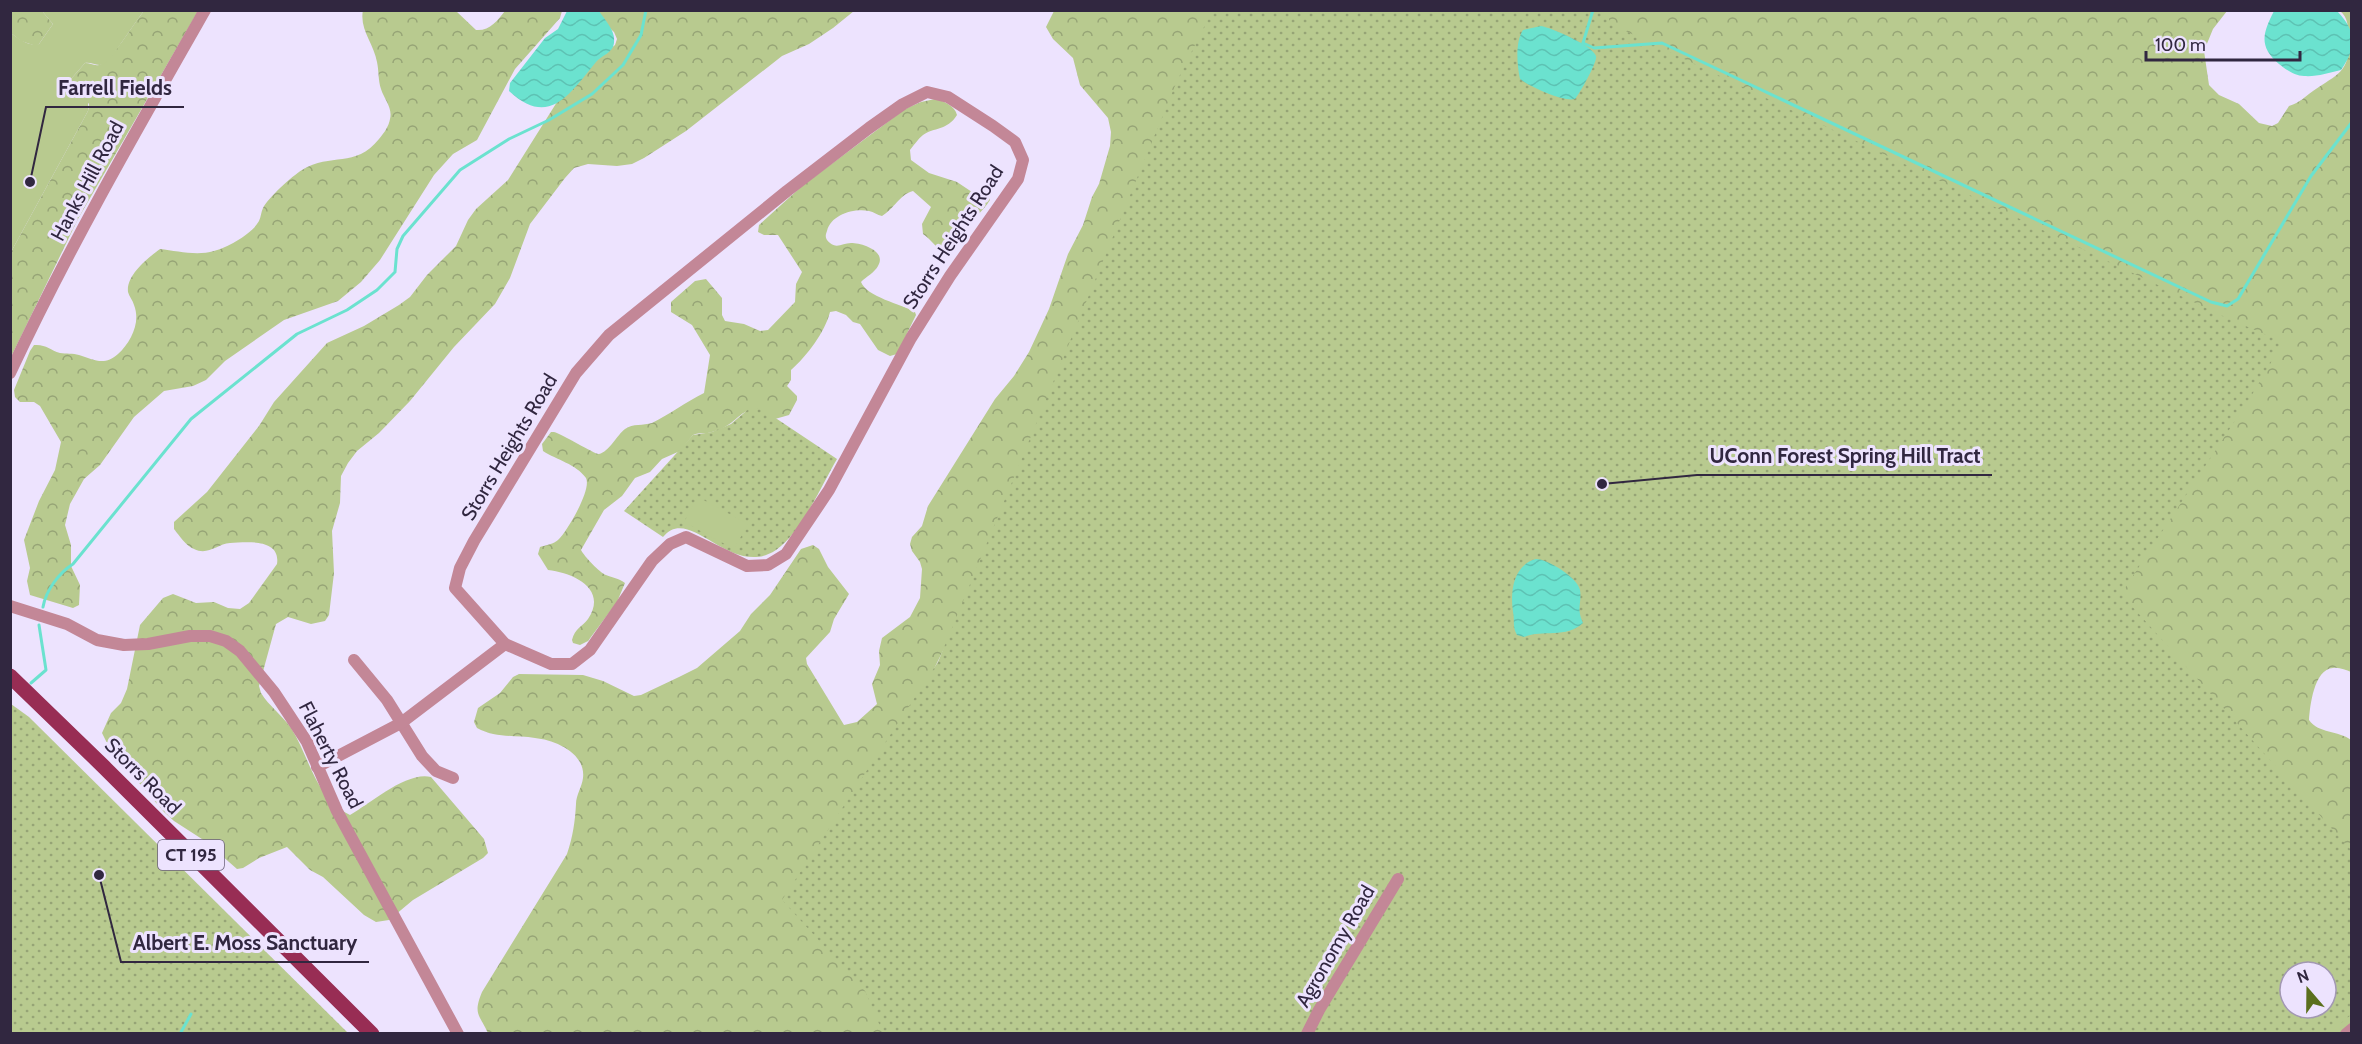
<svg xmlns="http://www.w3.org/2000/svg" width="2362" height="1044" font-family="Cabin,sans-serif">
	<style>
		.forest { fill: url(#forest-crowns); fill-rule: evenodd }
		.park { fill: url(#park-dots); fill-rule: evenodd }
		.pitch { fill: #b8ca8f }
		.water { fill: url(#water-waves) }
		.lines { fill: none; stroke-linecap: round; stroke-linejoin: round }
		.stream { stroke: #6be2cf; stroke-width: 3 }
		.minor { stroke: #c38797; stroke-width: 12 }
		.major { stroke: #982d54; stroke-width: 15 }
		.labels { text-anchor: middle; stroke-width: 6; stroke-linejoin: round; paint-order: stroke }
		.shield { fill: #ede3fe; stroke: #695f79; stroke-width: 1.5 }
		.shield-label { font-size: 18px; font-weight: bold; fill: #312740 }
		.street-label { font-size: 20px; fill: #312740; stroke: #ede3fe }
		.leader { fill: none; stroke: #312740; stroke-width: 2 }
		.callout-dot { fill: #312740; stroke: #ede3fe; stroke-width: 2 }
		.callout-label { font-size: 21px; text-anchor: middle; font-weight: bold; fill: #312740; stroke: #ede3fe; stroke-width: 6; stroke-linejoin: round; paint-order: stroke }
	</style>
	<defs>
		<pattern id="forest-crowns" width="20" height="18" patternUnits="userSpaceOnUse" patternTransform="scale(1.5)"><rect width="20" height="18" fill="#b8ca8f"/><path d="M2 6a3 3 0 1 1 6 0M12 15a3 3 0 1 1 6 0" fill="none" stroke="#96a476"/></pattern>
		<pattern id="park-dots" width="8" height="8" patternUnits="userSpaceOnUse" patternTransform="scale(1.5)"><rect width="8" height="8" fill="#b8ca8f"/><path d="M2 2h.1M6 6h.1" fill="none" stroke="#96a476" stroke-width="1.8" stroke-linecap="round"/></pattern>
		<pattern id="water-waves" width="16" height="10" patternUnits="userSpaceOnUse" patternTransform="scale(1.5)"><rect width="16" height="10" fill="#6be2cf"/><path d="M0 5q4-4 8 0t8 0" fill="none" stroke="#5dc2b3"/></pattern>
	</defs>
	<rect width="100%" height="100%" fill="#ede3fe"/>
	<g class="forest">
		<path d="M363,10L456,11L476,30C490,31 497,21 505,11H562L560,18L515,69L477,140L453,154L434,175L380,260L361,282L338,301L284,320L225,361L206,380L193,386L164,391L134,417L100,465L84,479L70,504L65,525L71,545V566L80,585L79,605L73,608L30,595L27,581L30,568L24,540L39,501L55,470L61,442L40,406L34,402H20L15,397L14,390L30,351L34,345C46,344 50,350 60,353C66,354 73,353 79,355C93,359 104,367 118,354C131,342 141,322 134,305C133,301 129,296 128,292C126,275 148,258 160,249C177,251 197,256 214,251C228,247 252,234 259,221C261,217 261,212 263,208C268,198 292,176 302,170C331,152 355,169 379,139C384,133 389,126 390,119C393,108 384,99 381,89C378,80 379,71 377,62C374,44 359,29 363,10Z"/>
		<polygon points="11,11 42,11 53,24 39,44 36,46 21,41 11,33"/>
		<path d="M144,11H198L78,219L11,357V252L88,111L89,104L72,86L71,79L85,63C90,63 94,66 99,65C110,64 135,21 144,11Z"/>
		<path d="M596,11H854L833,28L809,44L782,56L686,131L644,158L632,164L617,166L588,164L574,168L565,178L530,224L510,278L495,304L454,347L410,401L379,433L357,451L348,463L341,476L340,503L332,531L334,573L329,615L325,621L311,624L288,617L276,624L259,686L261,693C269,706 282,715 291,728C310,758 315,798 350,815C371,803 407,771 431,777L484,839L488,853L483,858L413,900L389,920L376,922L364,915L323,877L310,870L287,847L259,858L243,868L237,869L205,841L174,821L164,812L110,749L102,733L111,713L121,703L127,689L140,625L163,598L173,594L196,603L214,602L228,608L240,609L249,603L277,564C281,538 246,542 230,543C217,544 208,556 194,549C186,546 179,535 174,529V522L207,492L259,426L274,402L327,343L364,326L399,305L410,297L427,275L456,246L468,220L476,209L508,180L557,102L596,61L615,45L617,39L614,32L603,22Z"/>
		<path d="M1054,11H1213L996,544L924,689L1036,1033H488C479,1014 473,1014 482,992L567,854C573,836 575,822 576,804C576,795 582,787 583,778C586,753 555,740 535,738C515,735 495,738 477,728L474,722L478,708L500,693L513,677L519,674L583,675L603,681L634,696L641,695L679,677L697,668L740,631L751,614L770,595L801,549L813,545L819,549L828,567L849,594L834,619L830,632L806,658L807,664L844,725L857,722L877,704L872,684L880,665L879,651L882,638L910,617L920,598L922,569L920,562L912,551L910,544L912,537L922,526L928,506L995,399L1014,376L1029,352L1049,309L1068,254L1083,225L1092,197L1099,184L1110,146L1111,132L1108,118L1080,85L1073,58L1053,39L1046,27Z"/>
		<path d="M1250,11H2227L2213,29L2204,51L2209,85L2219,95L2239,104L2259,123L2272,126L2278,123L2289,106C2301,102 2303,98 2313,91C2339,73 2350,73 2349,37C2348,27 2348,17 2340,11H2351V672C2346,670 2339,667 2333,668C2314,669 2310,706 2309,720C2319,734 2338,730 2351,740V1033H2289ZM2290,972H2326V1008H2290Z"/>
		<path d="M935,99C944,101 955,106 957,115C947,131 934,127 923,135C918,139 914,145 910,150L911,160L929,173L957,182L972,192L989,197L990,200C983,212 971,219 964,231C958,240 959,248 948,255C938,251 932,240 923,234L922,224L931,207L913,191C900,194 894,209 882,216C877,215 874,212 869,211C853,208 831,215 827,231C825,236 825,239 830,243C837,249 843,243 851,243C862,243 887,251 878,266C875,272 866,277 861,282C867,297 901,304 915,312L916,315L897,354L890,356L878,350L860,324L853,322L846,315L836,311L830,312C825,332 807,356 791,370V380L787,386L797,396V400L789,415L775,419C741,395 743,425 712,432C706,434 700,432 693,435L680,451L662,459L650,472L635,478L622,496L604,510L581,550C584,556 600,573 606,575C613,578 618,578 625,583L617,602L588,641L580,645L573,643L572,640C575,628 582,627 588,619C608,589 574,573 548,570L538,554L540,547C546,545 554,544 558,540C567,532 592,489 586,478C576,464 557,460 543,451L542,444L551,432H554C562,434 596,455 599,454C609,452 617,435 625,429C633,423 643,426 652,423C670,414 686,402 704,393L710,355L692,325L671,312V302L695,281L706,279L722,298V315L725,321L744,324L760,331L768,330L795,302L796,284L802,272L778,235H764L758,232L759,225L802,186L905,109L921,102Z"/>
	</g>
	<g class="park">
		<path d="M1212,11H1609V23L2227,318L2283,342L2250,398L2121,594L2351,850V1015L2329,1033H883L865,991L782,900L938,662L1177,81ZM2290,972H2326V1008H2290Z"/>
		<path d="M751,407L761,409L777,419L837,459C821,486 802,532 776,550C731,580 690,503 663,537L624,511L693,435L712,432L731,424Z"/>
		<polygon points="11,704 29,717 348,1033 11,1033"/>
	</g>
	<g class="pitch">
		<path d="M42,11H144C136,20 111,61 104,64C97,67 92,62 85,63L71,79L72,86L88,101V111L11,252V33C19,39 29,47 39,44L53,24Z"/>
		<polygon points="698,497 748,524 734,549 684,522"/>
	</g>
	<g class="water">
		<path d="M567,11H599C605,20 616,31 614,43C613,53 602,55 596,62C569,95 549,128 509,91L510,83L545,38L558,29Z"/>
		<path d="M2274,11H2337C2357,32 2357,47 2341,70C2329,73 2316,77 2304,76C2295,76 2285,69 2279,64C2258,46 2263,33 2274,11Z"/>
		<path d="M1541,26C1552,28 1592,45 1596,56C1598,61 1580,93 1575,99C1563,102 1530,87 1520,79C1517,65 1515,42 1523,30Z"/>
		<path d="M1536,559C1548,559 1578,578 1580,590C1582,604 1576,607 1583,623C1566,639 1543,629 1524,637L1517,635C1512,626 1515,621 1513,612C1510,592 1513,565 1536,559Z"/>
	</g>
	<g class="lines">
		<g class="stream">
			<polyline points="1583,43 1594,48 1662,43 2211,302 2227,306 2238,299 2311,176 2352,122"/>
			<polyline points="1583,43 1593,10"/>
			<path d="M43,607C46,590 59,573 73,564L191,419L297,334L347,310L377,290L395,272L397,249L403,236L460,170L509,139L549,120L592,94L623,65L641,35L646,10"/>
			<polyline points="31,683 46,670 39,625"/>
			<polyline points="180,1034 191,1014"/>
		</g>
		<g class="minor">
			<polygon points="927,92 948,97 993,126 1015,142 1023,160 1018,179 950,276 911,338 829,490 786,554 768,565 747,566 686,537 670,544 652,561 590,650 572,664 551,664 505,644 455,588 460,568 474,541 576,373 609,335 787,191 869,128 903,104"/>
			<path d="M10,373C68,249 137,129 205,10"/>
			<polyline points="10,606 67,624 97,640 124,645 148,644 190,636 210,636 226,641 240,651 274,692 307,742 337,811 458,1034"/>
			<polyline points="354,660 387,700 422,756 436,771 453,778"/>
			<polyline points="317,767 401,723 505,644"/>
			<polyline points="1307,1034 1319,1010 1398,879"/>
			<polyline points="2346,1034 2352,1029"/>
		</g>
		<polyline class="major" points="10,676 104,767 372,1034"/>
	</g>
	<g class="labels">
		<rect class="shield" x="158" y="840" width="66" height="30" rx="4.5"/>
		<g class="shield-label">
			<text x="191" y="861">CT 195</text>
		</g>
		<g class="street-label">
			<text transform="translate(87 181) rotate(-62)" y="7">Hanks Hill Road</text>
			<text transform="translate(953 237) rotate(-57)" y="7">Storrs Heights Road</text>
			<text transform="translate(509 447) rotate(-59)" y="7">Storrs Heights Road</text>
			<text transform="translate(331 755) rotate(63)" y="7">Flaherty Road</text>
			<text transform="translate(143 776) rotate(45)" y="7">Storrs Road</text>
			<text transform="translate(1335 946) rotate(-60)" y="7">Agronomy Road</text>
		</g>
	</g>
	<path class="leader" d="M30 182L46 107H184M1602 484L1697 475H1992M99 875L121 962H369"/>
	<g class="callout-dot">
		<circle cx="30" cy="182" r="6"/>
		<circle cx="1602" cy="484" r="6"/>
		<circle cx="99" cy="875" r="6"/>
	</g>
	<g class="callout-label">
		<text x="115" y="95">Farrell Fields</text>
		<text x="1845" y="463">UConn Forest Spring Hill Tract</text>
		<text x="245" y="950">Albert E. Moss Sanctuary</text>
	</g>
	<rect width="2362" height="1044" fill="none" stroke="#312740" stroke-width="24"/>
	<g transform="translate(2308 990) rotate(340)"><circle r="28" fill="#ede3fe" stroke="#a298b2" stroke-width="1.5"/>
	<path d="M0-4.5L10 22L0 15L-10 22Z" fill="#5b6f1d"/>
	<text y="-9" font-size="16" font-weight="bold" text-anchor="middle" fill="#312740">N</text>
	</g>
	<path d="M2146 51v9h154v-9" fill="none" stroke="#312740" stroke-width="3"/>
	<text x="2155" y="51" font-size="18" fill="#312740" stroke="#ede3fe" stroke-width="4.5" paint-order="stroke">100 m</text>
</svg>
